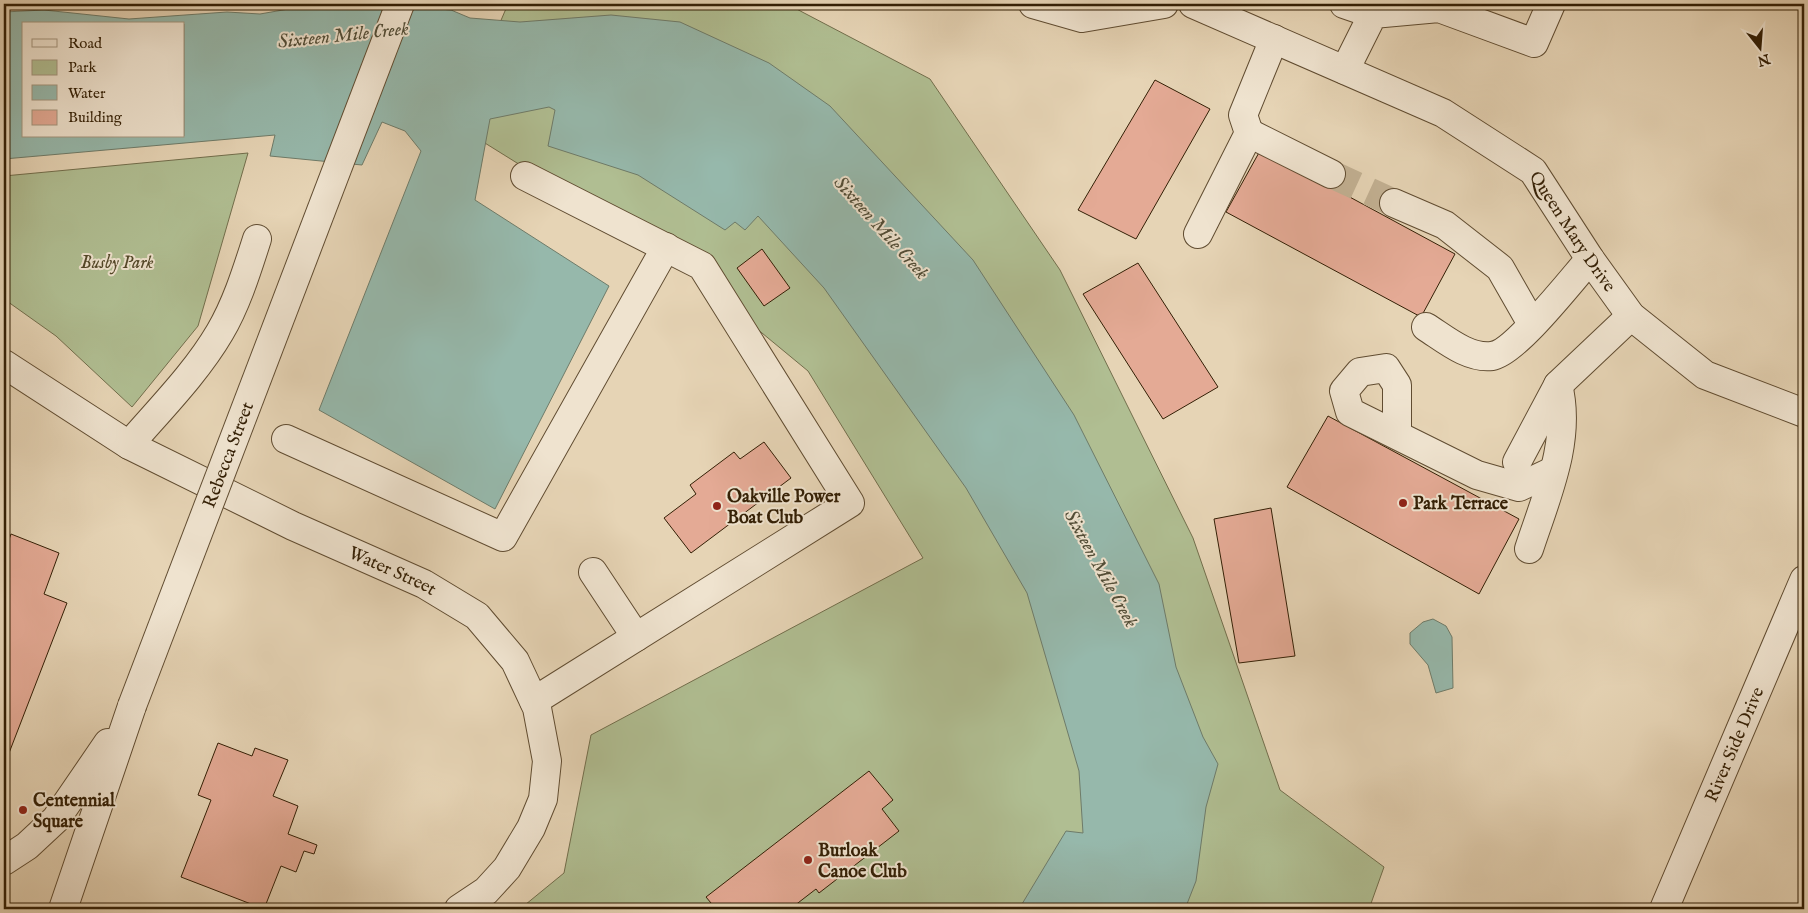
<svg xmlns="http://www.w3.org/2000/svg" width="1808" height="913" font-family="'IM FELL English',serif">
	<style>
		.green { fill: #b0be92; stroke: #726e4c }
		.water { fill: #96b8ab; stroke: #6e7b69; fill-rule: evenodd }
		.building { fill: #e4aa95; stroke: #331f05 }
		.lines { fill: none; stroke-linecap: round; stroke-linejoin: round }
		.minor-tunnel { stroke: #c2b092; stroke-width: 28; stroke-dasharray: 28 14; stroke-linecap: butt }
		.minor-casing { stroke: #604c31; stroke-width: 30 }
		.minor { stroke: #efe3cf; stroke-width: 28 }
		.minor-bridge-casing { stroke: #604c31; stroke-width: 30; stroke-linecap: butt }
		.minor-bridge { stroke: #efe3cf; stroke-width: 28 }
		.poi-dot { fill: #8f2418; stroke: #efe3cf; stroke-width: 2 }
		.labels { text-anchor: middle; stroke-width: 4; stroke-linejoin: round; paint-order: stroke }
		.street-label { font-size: 18px; fill: #331f05; stroke: #efe3cf }
		.park-label { font-size: 18px; font-style: italic; fill: #524728; stroke: #efe3cf }
		.poi-label { font-size: 18px; font-weight: bold; fill: #331f05; stroke: #efe3cf; text-anchor: start }
		.water-label { font-size: 19px; font-style: italic; fill: #514d37; stroke: #efe3cf }
	</style>
	<rect width="100%" height="100%" fill="#e6d4b5"/>
	<filter id="stains"><feTurbulence type="fractalNoise" baseFrequency=".004" numOctaves="4"/><feColorMatrix values="0 0 0 0 .2 0 0 0 0 .09 0 0 0 0 .02 0 0 0 .5 -.17"/></filter>
	<radialGradient id="worn" r=".72"><stop offset=".6" stop-color="#630" stop-opacity="0"/><stop offset="1" stop-color="#630" stop-opacity=".3"/></radialGradient>
	<g class="green">
		<polygon points="508,4 787,4 930,79 1060,270 1193,538 1280,790 1384,867 1369,909 520,909 564,873 591,735 923,558 808,371 676,262 456,125"/>
		<polygon points="248,153 198,326 132,407 56,336 4,299 4,176"/>
	</g>
	<g class="water">
		<path d="M317,4H380L451,10L470,18L520,22L611,15L680,22L769,63L830,106L973,260L1074,415L1159,584L1176,667L1203,737L1218,764L1206,807L1196,881L1185,909H1019L1066,831L1083,833L1079,771L1027,593L966,488L824,288L758,216L745,230L735,222L725,230L638,175L548,146L555,110L549,107L490,119L475,200L609,286L495,509L319,410L421,151L405,131L382,122L362,165L270,156L275,135L4,159V12L44,10L129,19L227,12L260,14ZM24,24H184V136H24Z"/>
		<polygon points="1433,619 1446,626 1452,637 1453,688 1436,693 1428,665 1410,644 1410,633 1423,622"/>
	</g>
	<g class="building">
		<polygon points="1155,80 1210,109 1136,239 1078,210"/>
		<polygon points="1261,149 1455,254 1421,317 1226,212"/>
		<polygon points="762,249 790,288 764,306 737,268"/>
		<polygon points="1138,263 1218,387 1163,419 1083,294"/>
		<polygon points="1328,416 1519,519 1479,594 1287,487"/>
		<polygon points="764,442 791,478 691,553 664,518 696,494 690,485 734,452 740,459"/>
		<polygon points="1271,508 1295,656 1239,663 1214,519"/>
		<polygon points="11,534 59,553 44,594 67,603 4,766 4,553"/>
		<polygon points="218,743 252,756 255,748 288,760 273,796 298,806 288,834 317,845 314,854 304,851 296,872 281,866 264,909 181,877 211,800 198,795"/>
		<polygon points="869,771 893,800 882,809 899,831 819,893 816,889 794,906 796,909 716,909 706,897"/>
	</g>
	<g class="lines">
		<polyline class="minor-tunnel" points="1331,174 1394,203"/>
		<defs>
			<g id="minor">
				<polyline points="1033,4 1082,18 1164,4"/>
				<path id="s1" d="M1193,4L1443,113L1533,171L1590,259L1631,316L1705,375L1804,413"/>
				<polyline points="1344,4 1373,14"/>
				<polyline points="1345,70 1373,14 1439,8 1534,43 1551,4"/>
				<polyline points="1249,133 1331,174"/>
				<polyline points="525,176 702,266 850,503 534,701"/>
				<polyline points="1394,203 1445,225 1500,268 1532,324"/>
				<polyline points="1198,234 1249,133 1243,115 1274,39"/>
				<path d="M1426,327C1445,339 1468,359 1492,356C1515,353 1573,278 1590,259"/>
				<path id="s2" d="M4,364L129,445L293,526L424,584L477,616L515,661L537,708L547,761L543,799L531,828L507,868L486,891L459,909"/>
				<polyline points="1397,435 1397,385 1386,368 1360,372 1344,391 1350,412 1477,475 1519,487 1553,471"/>
				<polyline points="286,439 503,537 666,247"/>
				<path d="M129,445C160,409 196,373 220,332C237,303 247,270 257,239"/>
				<polyline points="1517,462 1558,385 1631,316"/>
				<path d="M1529,549C1546,497 1572,440 1558,385"/>
				<polyline points="593,572 636,637"/>
				<polyline points="4,861 27,846 56,819 108,743"/>
				<polyline points="63,909 132,706"/>
				<path id="s3" d="M1664,909L1804,580"/>
			</g>
		</defs>
		<use href="#minor" class="minor-casing"/>
		<use href="#minor" class="minor"/>
		<defs>
			<g id="minor-bridge">
				<path id="s4" d="M132,706L400,4"/>
			</g>
		</defs>
		<use href="#minor-bridge" class="minor-bridge-casing"/>
		<use href="#minor-bridge" class="minor-bridge"/>
	</g>
	<g class="poi-dot">
		<circle cx="1403" cy="503" r="5"/>
		<circle cx="717" cy="506" r="5"/>
		<circle cx="23" cy="810" r="5"/>
		<circle cx="808" cy="860" r="5"/>
	</g>
	<g class="labels">
		<g class="street-label">
			<text dy="6" stroke="none"><textPath href="#s1" startOffset="452">Queen Mary Drive</textPath></text>
			<text dy="6" stroke="none"><textPath href="#s4" startOffset="269">Rebecca Street</textPath></text>
			<text dy="6" stroke="none"><textPath href="#s2" startOffset="441">Water Street</textPath></text>
			<text dy="6" stroke="none"><textPath href="#s3" startOffset="179">River Side Drive</textPath></text>
		</g>
		<g class="park-label">
			<text x="117" y="268">Busby Park</text>
		</g>
		<g class="poi-label">
			<text x="727" y="502">Oakville Power<tspan x="727" dy="21">Boat Club</tspan></text>
			<text x="1413" y="509">Park Terrace</text>
			<text x="33" y="806">Centennial<tspan x="33" dy="21">Square</tspan></text>
			<text x="818" y="856">Burloak<tspan x="818" dy="21">Canoe Club</tspan></text>
		</g>
		<g class="water-label">
			<text transform="translate(343 34) rotate(-6)" y="7">Sixteen Mile Creek</text>
			<text transform="translate(882 227) rotate(48)" y="7">Sixteen Mile Creek</text>
			<text transform="translate(1102 568) rotate(61)" y="7">Sixteen Mile Creek</text>
		</g>
	</g>
	<rect width="1808" height="913" fill="none" stroke="#e6d4b5" stroke-width="20"/>
	<rect x="5" y="5" width="1798" height="903" fill="none" stroke="#331f05" stroke-width="2.5"/>
	<rect x="10" y="10" width="1788" height="893" fill="none" stroke="#331f05"/>
	<rect x="22" y="22" width="162" height="115" fill="#efe3cf" stroke="#a4957e"/>
	<rect x="32" y="39" width="25" height="8" fill="#efe3cf" stroke="#a4957e"/>
	<text x="68" y="48" font-size="15" fill="#331f05">Road</text>
	<rect x="32" y="60" width="25" height="15" fill="#b0be92" stroke="#a4957e"/>
	<text x="68" y="72" font-size="15" fill="#331f05">Park</text>
	<rect x="32" y="85" width="25" height="15" fill="#96b8ab" stroke="#a4957e"/>
	<text x="68" y="98" font-size="15" fill="#331f05">Water</text>
	<rect x="32" y="110" width="25" height="15" fill="#e4aa95" stroke="#a4957e"/>
	<text x="68" y="122" font-size="15" fill="#331f05">Building</text>
	<g transform="translate(1760 48) rotate(163)" stroke="#efe3cf" stroke-width="4" paint-order="stroke">
	<path d="M0-4L9 19L0 12L-9 19Z" fill="#331f05"/>
	<text y="-8" font-size="14" font-weight="bold" text-anchor="middle" fill="#331f05">N</text>
	</g>
	<rect width="100%" height="100%" filter="url(#stains)"/>
	<rect width="100%" height="100%" fill="url(#worn)"/>
</svg>
